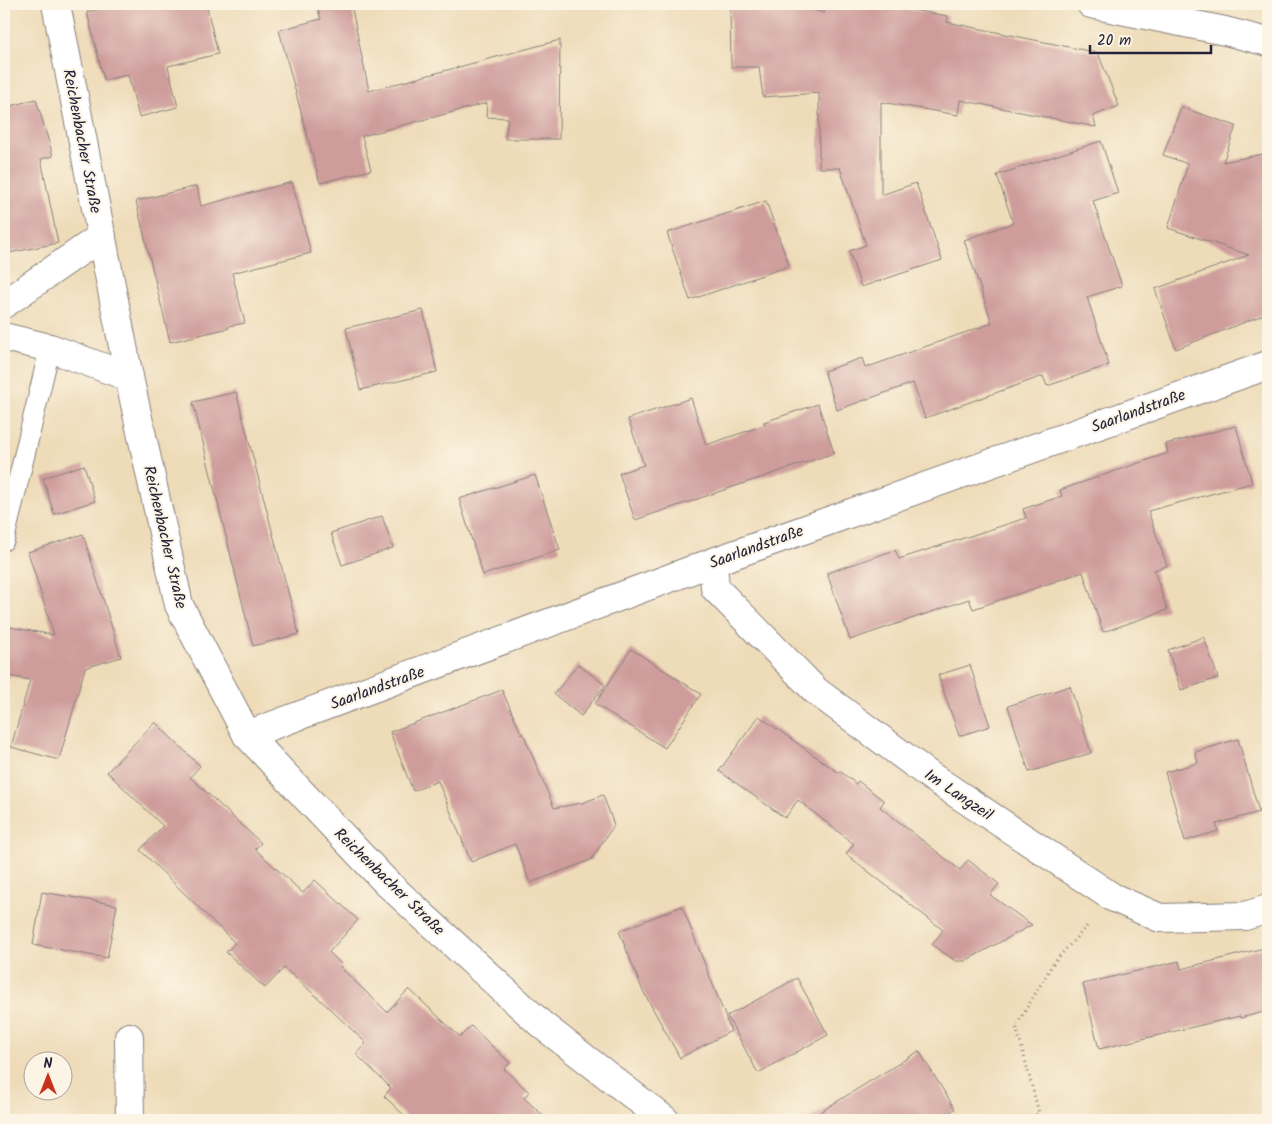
<svg xmlns="http://www.w3.org/2000/svg" width="1272" height="1124" font-family="Kalam,sans-serif">
	<style>
		.building { fill: #ce9c9b }
		.lines { fill: none; stroke-linecap: round; stroke-linejoin: round }
		.service-casing { stroke: #887f7a; stroke-width: 22 }
		.minor-casing { stroke: #887f7a; stroke-width: 30 }
		.secondary-casing { stroke: #887f7a; stroke-width: 30 }
		.path { stroke: #887f7a; stroke-width: 3; stroke-dasharray: 1 4; stroke-linecap: butt }
		.service { stroke: #fff; stroke-width: 20 }
		.minor { stroke: #fff; stroke-width: 28 }
		.secondary { stroke: #fff; stroke-width: 28 }
		.labels { text-anchor: middle; stroke-width: 4; stroke-linejoin: round; paint-order: stroke }
		.street-label { font-size: 16px; fill: #22223b; stroke: #fcf5e5 }
	</style>
	<rect width="100%" height="100%" fill="#fcf5e5"/>
	<filter id="ink" filterUnits="userSpaceOnUse"><feTurbulence type="fractalNoise" baseFrequency=".02" numOctaves="2"/><feDisplacementMap in="SourceGraphic" scale="10" xChannelSelector="R" yChannelSelector="G"/><feConvolveMatrix kernelMatrix="1 2 1 2 8 2 1 2 1" color-interpolation-filters="sRGB"/></filter>
	<filter id="wash" filterUnits="userSpaceOnUse"><feTurbulence type="fractalNoise" baseFrequency=".0096" numOctaves="4" result="noise"/><feDisplacementMap in="SourceGraphic" scale="20" xChannelSelector="R" yChannelSelector="G"/><feGaussianBlur stdDeviation="1.12" result="paint"/><feColorMatrix in="noise" values="0 0 0 0 0 0 0 0 0 0 0 0 0 0 0 0 0 1.4 0 .05"/><feComposite in="paint" operator="in"/></filter>
	<g filter="url(#wash)">
		<rect width="100%" height="100%" fill="#eedcb9"/>
		<g id="blocks">
			<g class="building">
				<polygon points="121,4 206,4 218,54 168,66 178,107 139,117 128,75 104,80 87,12"/>
				<polygon points="316,4 351,4 369,91 560,40 559,139 505,139 508,118 486,117 487,103 362,136 371,170 320,183 279,30 321,19"/>
				<polygon points="730,4 792,4 824,13 827,4 876,4 948,16 947,22 1098,53 1119,106 1093,116 1096,127 960,100 958,115 881,102 881,195 916,183 942,260 861,287 849,251 866,245 840,168 819,168 819,93 763,97 759,67 731,67"/>
				<polygon points="36,99 53,156 41,159 58,243 4,254 4,108"/>
				<polygon points="1181,107 1236,126 1223,162 1268,153 1268,313 1176,349 1155,289 1249,255 1168,228 1188,164 1163,155"/>
				<polygon points="1101,141 1118,193 1093,201 1122,286 1087,297 1109,365 1047,386 1043,376 925,418 913,383 837,410 824,371 862,358 865,368 992,323 964,240 1013,223 997,175"/>
				<polygon points="292,182 311,253 232,273 245,323 229,326 229,328 170,342 136,201 197,186 201,206"/>
				<polygon points="766,201 789,266 690,300 667,233"/>
				<polygon points="423,310 437,372 360,390 346,328"/>
				<polygon points="236,392 299,634 253,646 193,402"/>
				<polygon points="691,398 706,445 765,425 764,422 818,404 834,453 635,520 619,473 644,465 628,419"/>
				<polygon points="1236,426 1252,483 1148,511 1167,566 1154,570 1167,610 1103,632 1083,572 973,609 969,599 850,640 827,573 895,550 899,559 1026,518 1023,509 1062,496 1060,490 1168,453 1166,444"/>
				<polygon points="84,465 95,501 54,514 43,478"/>
				<polygon points="535,475 560,550 483,575 459,499"/>
				<polygon points="382,516 393,548 342,565 331,533"/>
				<polygon points="83,534 121,657 85,668 59,760 11,747 30,680 4,675 4,626 54,635 28,552"/>
				<polygon points="1204,637 1218,678 1181,690 1168,650"/>
				<polygon points="631,649 701,694 665,748 595,704"/>
				<polygon points="578,664 605,685 581,716 554,694"/>
				<polygon points="970,665 990,726 959,736 938,675"/>
				<polygon points="1070,686 1091,753 1029,772 1008,706"/>
				<polygon points="502,690 522,735 523,733 554,808 582,803 603,795 614,825 591,860 530,883 515,844 471,862 438,781 413,791 390,732"/>
				<polygon points="759,716 839,773 840,771 856,784 858,781 884,801 880,807 960,870 968,860 999,884 990,895 1032,925 965,961 956,961 932,945 943,930 846,854 854,844 798,800 785,818 719,771"/>
				<polygon points="155,722 200,766 190,777 261,843 255,849 303,893 315,880 358,920 329,952 342,965 340,967 387,1012 409,989 460,1037 471,1026 510,1063 504,1069 529,1092 524,1098 548,1120 409,1120 384,1096 391,1088 356,1054 366,1043 314,994 284,968 265,988 226,952 235,943 140,850 163,826 107,772"/>
				<polygon points="1238,739 1259,812 1216,824 1218,831 1185,841 1165,772 1198,763 1195,752"/>
				<polygon points="42,892 117,905 107,958 33,945"/>
				<polygon points="682,906 731,1031 680,1058 642,989 619,931"/>
				<polygon points="1268,947 1268,1011 1240,1018 1240,1016 1099,1049 1083,984 1179,961 1181,969"/>
				<polygon points="797,978 828,1035 758,1073 727,1016"/>
				<polygon points="919,1051 955,1109 936,1120 807,1120"/>
			</g>
		</g>
	</g>
	<g filter="url(#ink)">
		<use href="#blocks" fill-opacity="0" stroke="#887f7a" stroke-width="1"/>
		<g class="lines">
			<defs>
				<polyline id="service" points="4,540 50,348"/>
				<g id="minor">
					<polyline points="56,4 129,377 179,605 247,735 386,882 542,1025 665,1120"/>
					<polyline points="4,304 102,236"/>
					<polyline points="4,337 50,348 129,377"/>
					<polyline points="713,562 715,588 816,691 932,777 1112,897 1160,918 1245,916 1268,909"/>
					<polyline points="247,735 713,562 1268,365"/>
					<polyline points="129,1037 130,1120"/>
				</g>
				<polyline id="secondary" points="1091,4 1225,31 1268,42"/>
			</defs>
			<use href="#service" class="service-casing"/>
			<use href="#minor" class="minor-casing"/>
			<use href="#secondary" class="secondary-casing"/>
			<polyline class="path" points="1028,1120 1039,1113 1016,1026 1054,962 1089,924"/>
			<use href="#service" class="service"/>
			<use href="#minor" class="minor"/>
			<use href="#secondary" class="secondary"/>
		</g>
	</g>
	<g class="labels">
		<g class="street-label">
			<text transform="translate(83 141) rotate(79)" y="6">Reichenbacher Straße</text>
			<text transform="translate(1138 410) rotate(-20)" y="6">Saarlandstraße</text>
			<text transform="translate(166 537) rotate(77)" y="6">Reichenbacher Straße</text>
			<text transform="translate(756 546) rotate(-20)" y="6">Saarlandstraße</text>
			<text transform="translate(377 687) rotate(-20)" y="6">Saarlandstraße</text>
			<text transform="translate(959 794) rotate(34)" y="6">Im Langzeil</text>
			<text transform="translate(390 881) rotate(44)" y="6">Reichenbacher Straße</text>
		</g>
	</g>
	<rect width="1272" height="1124" fill="none" stroke="#fcf5e5" stroke-width="20"/>
	<g transform="translate(48 1076)"><circle r="24" fill="#fcf5e5" stroke="#a5a1a1"/>
	<path d="M0-4L9 19L0 12L-9 19Z" fill="#c8321e"/>
	<text y="-8" font-size="14" font-weight="bold" text-anchor="middle" fill="#22223b">N</text>
	</g>
	<path d="M1090 45v8h121v-8" fill="none" stroke="#22223b" stroke-width="2.5"/>
	<text x="1097" y="45" font-size="15" fill="#22223b" stroke="#fcf5e5" stroke-width="4" paint-order="stroke">20 m</text>
</svg>
